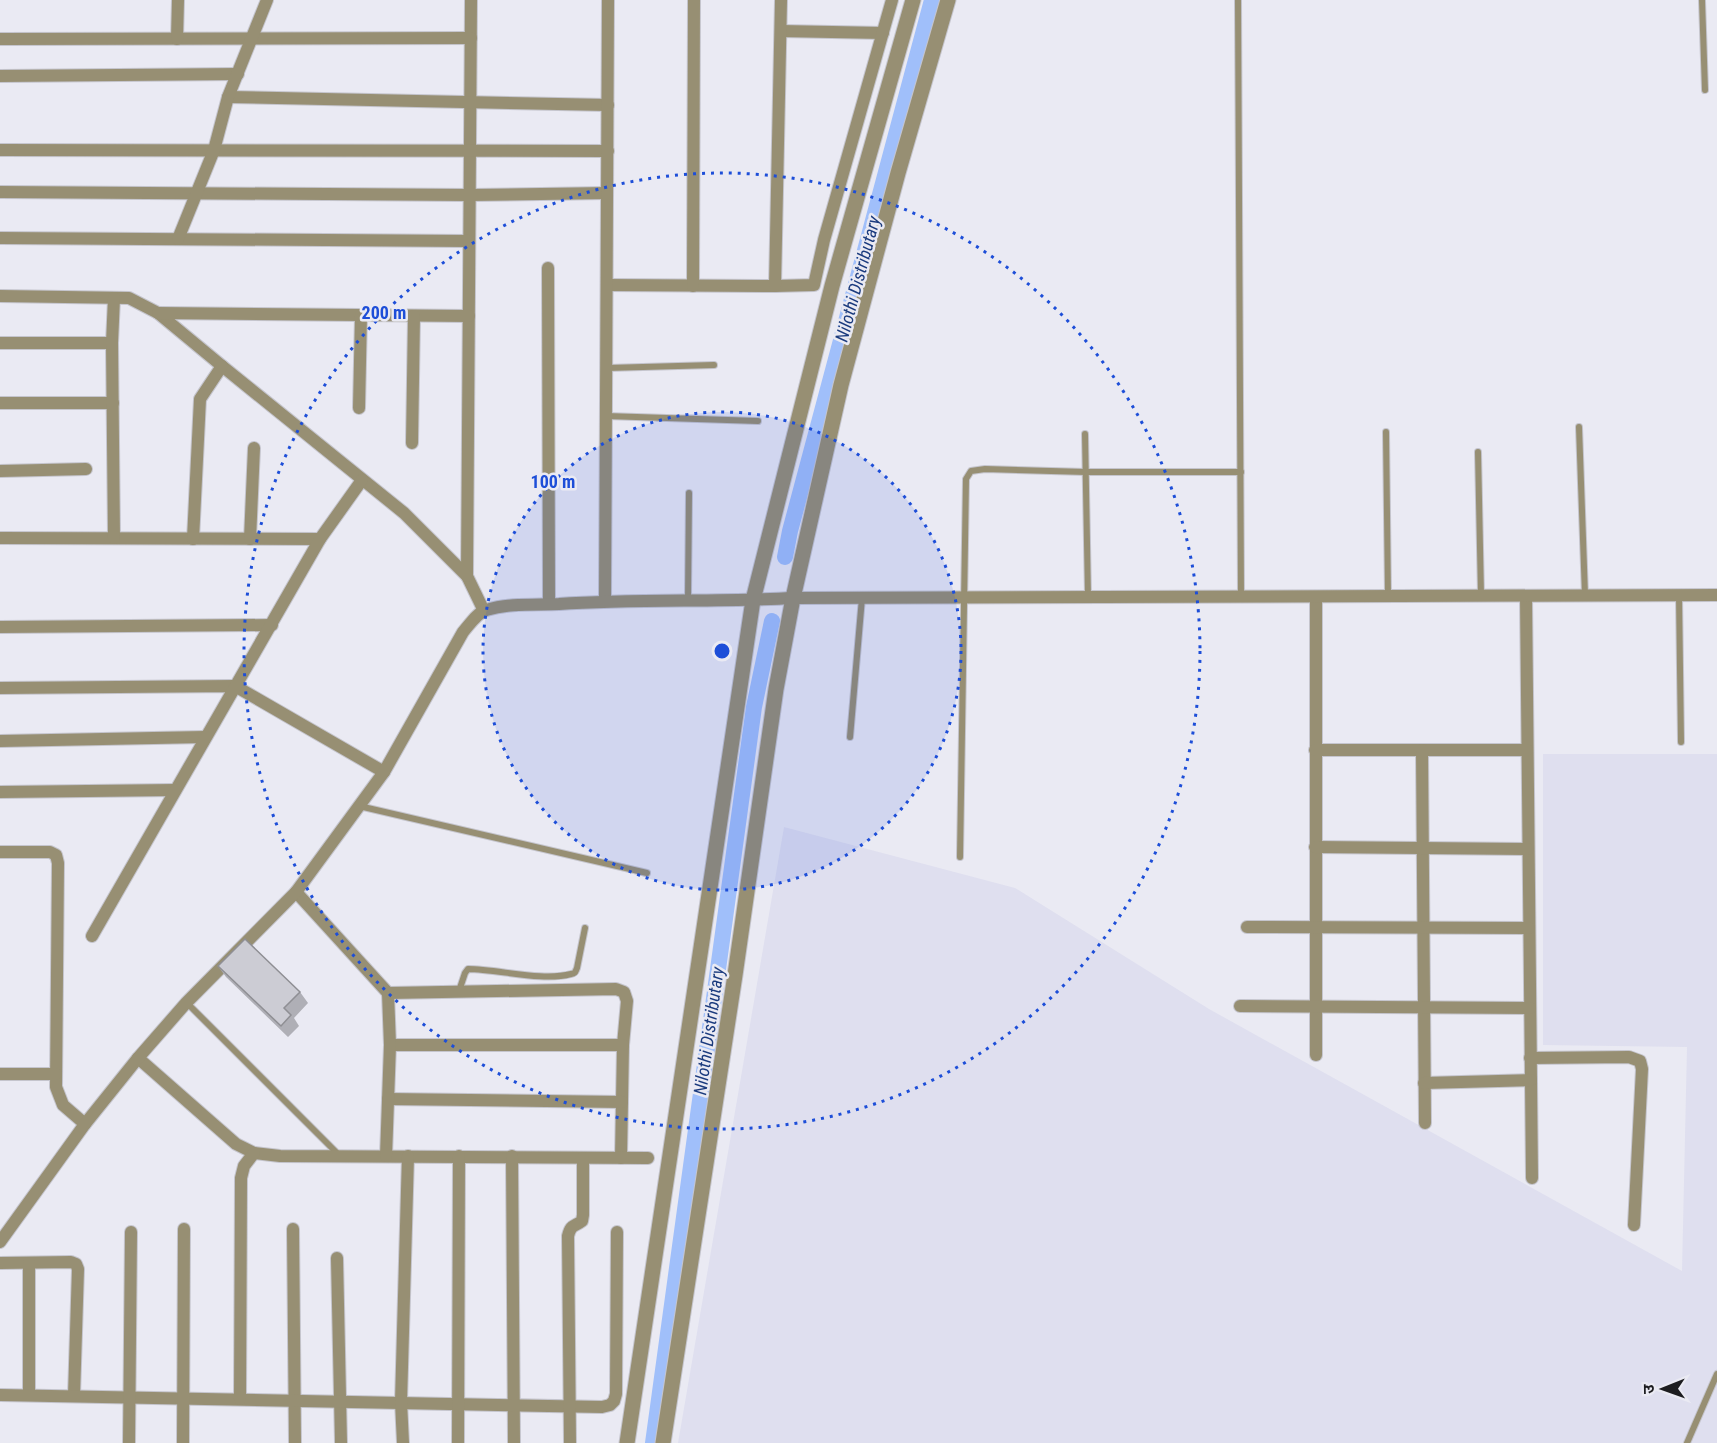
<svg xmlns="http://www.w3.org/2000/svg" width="1717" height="1443" font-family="'Roboto Condensed','Noto Sans Devanagari',sans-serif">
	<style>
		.built { fill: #dfdfef }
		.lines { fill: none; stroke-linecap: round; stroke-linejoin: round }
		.canal { stroke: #a0bffa; stroke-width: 16 }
		.service-casing { stroke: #c5c5cd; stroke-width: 8 }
		.minor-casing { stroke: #c5c5cd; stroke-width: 14 }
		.tertiary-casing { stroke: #c5c5cd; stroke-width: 17 }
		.service { stroke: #978f73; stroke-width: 6 }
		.minor { stroke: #978f73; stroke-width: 12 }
		.tertiary { stroke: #978f73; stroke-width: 15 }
		.wall { fill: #afafb6 }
		.building { fill: #ccccd4; stroke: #8f8f94; stroke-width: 1.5 }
		.ring { fill: none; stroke: #1d4ed8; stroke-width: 3; stroke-dasharray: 3 6 }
		.labels { text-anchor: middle; stroke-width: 5; stroke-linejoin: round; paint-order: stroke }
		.water-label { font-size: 18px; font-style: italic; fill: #1b3b7e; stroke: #eaeaf3 }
		.centre { fill: #1d4ed8; stroke: #eaeaf3; stroke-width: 3 }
		.ring-label { font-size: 18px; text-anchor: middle; font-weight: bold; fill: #1d4ed8; stroke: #eaeaf3; stroke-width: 5; stroke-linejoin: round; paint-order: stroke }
	</style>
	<rect width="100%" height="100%" fill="#eaeaf3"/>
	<polygon class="built" points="1543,754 1717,754 1717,1443 678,1443 784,827 1015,888 1209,1009 1682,1271 1687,1047 1543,1045"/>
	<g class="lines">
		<g class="canal">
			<polyline points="785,557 790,531 932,0"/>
			<polyline points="653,1443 754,707 772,621"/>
		</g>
		<defs>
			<g id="service">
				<polyline points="1238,0 1241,597"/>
				<polyline points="1702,0 1705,90"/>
				<polyline points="607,368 714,365"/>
				<polyline points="606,416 758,421"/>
				<polyline points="1579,427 1585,595"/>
				<polyline points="1386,432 1388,596"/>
				<polyline points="1085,434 1088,597"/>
				<polyline points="1478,452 1481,595"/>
				<polyline points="1679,595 1681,742"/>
				<polyline points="688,600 689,493"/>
				<polyline points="850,737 862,598"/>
				<polyline points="359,806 647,873"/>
				<polyline points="960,857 966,479 971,471 985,469 1086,472 1241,472"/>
				<path d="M459,991L465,973L468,969C498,969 542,982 571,974C576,973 575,972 577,968L585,928"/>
				<polyline points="187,1003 339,1155"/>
				<polyline points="1687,1443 1717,1374"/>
			</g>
			<g id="minor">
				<polyline points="471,0 467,576 484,611"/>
				<polyline points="781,31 883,33"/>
				<polyline points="0,39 471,38"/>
				<polyline points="177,39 178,0"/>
				<polyline points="0,76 238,74"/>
				<polyline points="228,97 608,105"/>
				<polyline points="0,150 608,151"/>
				<polyline points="0,192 470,195 607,193"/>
				<polyline points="0,238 469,241"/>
				<polyline points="178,239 214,150 228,97 267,0"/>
				<polyline points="548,268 549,604"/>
				<polyline points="607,285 775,286 814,285 824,240 892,0"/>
				<polyline points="693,286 694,0"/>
				<polyline points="775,286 781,0"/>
				<polyline points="0,296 129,298 158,313 222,366 404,513 467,576"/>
				<polyline points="158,313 469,316"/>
				<polyline points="0,343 112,343"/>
				<polyline points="0,403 113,403"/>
				<polyline points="359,408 361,315"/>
				<polyline points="412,443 414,316"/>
				<polyline points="0,471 86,469"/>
				<polyline points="0,538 320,539"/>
				<polyline points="114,538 112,343 114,298"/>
				<polyline points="193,539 200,399 222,366"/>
				<polyline points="250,539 254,448"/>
				<polyline points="1526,596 1532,1178"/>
				<polyline points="1316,597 1316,1055"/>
				<polyline points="605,601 608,0"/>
				<polyline points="0,627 272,625"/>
				<polyline points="0,688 235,686 384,772"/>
				<polyline points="0,741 205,737"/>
				<polyline points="1315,750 1527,750"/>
				<polyline points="1422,750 1425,1123"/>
				<polyline points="0,792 175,790"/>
				<polyline points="1315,847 1528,849"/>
				<polyline points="0,852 50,852 56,855 58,863 56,1087 63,1105 85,1124"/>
				<polyline points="296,892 388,993 616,989 624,992 627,1001 623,1045 621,1158"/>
				<polyline points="1247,927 1529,928"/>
				<polyline points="92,936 320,539 362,480"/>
				<polyline points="1240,1006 1530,1008"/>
				<polyline points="390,1045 623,1045"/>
				<polyline points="138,1058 236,1144 254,1153 280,1156 648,1158"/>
				<polyline points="1530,1058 1629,1057 1640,1061 1642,1069 1634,1225"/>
				<polyline points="0,1074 56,1074"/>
				<polyline points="1424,1083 1531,1080"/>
				<polyline points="388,1099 622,1102"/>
				<polyline points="386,1156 390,1045 388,993"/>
				<polyline points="512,1156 514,1443"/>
				<polyline points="293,1229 295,1443"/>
				<path d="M0,1242L85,1124L138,1058L186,1003L296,892L384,772L463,632C470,624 477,613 486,610C510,603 535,605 559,604C637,599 715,602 793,598L1717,595"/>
				<polyline points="337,1258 341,1443"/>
				<polyline points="0,1263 71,1262 76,1264 78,1269 74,1396"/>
				<polyline points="29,1263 29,1395"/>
				<polyline points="0,1395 602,1407 610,1405 614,1401 616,1394 617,1232"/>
				<polyline points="240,1399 241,1178 244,1166 254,1153"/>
				<polyline points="129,1443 131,1232"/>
				<polyline points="183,1443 184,1229"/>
				<polyline points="403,1443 401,1402 408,1156"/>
				<polyline points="458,1443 459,1156"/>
				<path d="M570,1443L568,1236C571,1224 574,1227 582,1221L583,1215V1158"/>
			</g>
			<g id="tertiary">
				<polyline points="627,1443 753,600 832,286 913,0"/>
				<polyline points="663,1443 735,975 776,689 793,598 841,385 898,173 948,0"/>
			</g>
		</defs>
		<use href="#service" class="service-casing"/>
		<use href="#minor" class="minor-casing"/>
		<use href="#tertiary" class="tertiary-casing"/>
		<use href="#service" class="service"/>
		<use href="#minor" class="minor"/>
		<use href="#tertiary" class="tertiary"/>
	</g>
	<polygon class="wall" points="218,966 300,992 308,1003 294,1018 299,1026 288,1037 226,977"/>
	<polygon class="building" points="245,939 300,992 284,1008 291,1015 281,1026 218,966"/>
	<circle cx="722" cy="651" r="239" fill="#1d4ed8" fill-opacity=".12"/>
	<g class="ring">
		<circle cx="722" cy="651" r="239"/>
		<circle cx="722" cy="651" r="478"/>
	</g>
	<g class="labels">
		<g class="water-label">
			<text transform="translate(858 279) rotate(-75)" y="6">Nilothi Distributary</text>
			<text transform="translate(709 1031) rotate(-82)" y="6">Nilothi Distributary</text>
		</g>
	</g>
	<circle cx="722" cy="651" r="9" class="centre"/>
	<g class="ring-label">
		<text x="384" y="319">200 m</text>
		<text x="553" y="488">100 m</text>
	</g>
	<g transform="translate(1663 1389) rotate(269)" stroke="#eaeaf3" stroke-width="4.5" paint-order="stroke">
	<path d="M0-4.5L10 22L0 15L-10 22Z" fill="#1d1d20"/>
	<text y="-9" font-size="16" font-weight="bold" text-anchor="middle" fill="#1d1d20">उ</text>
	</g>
</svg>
